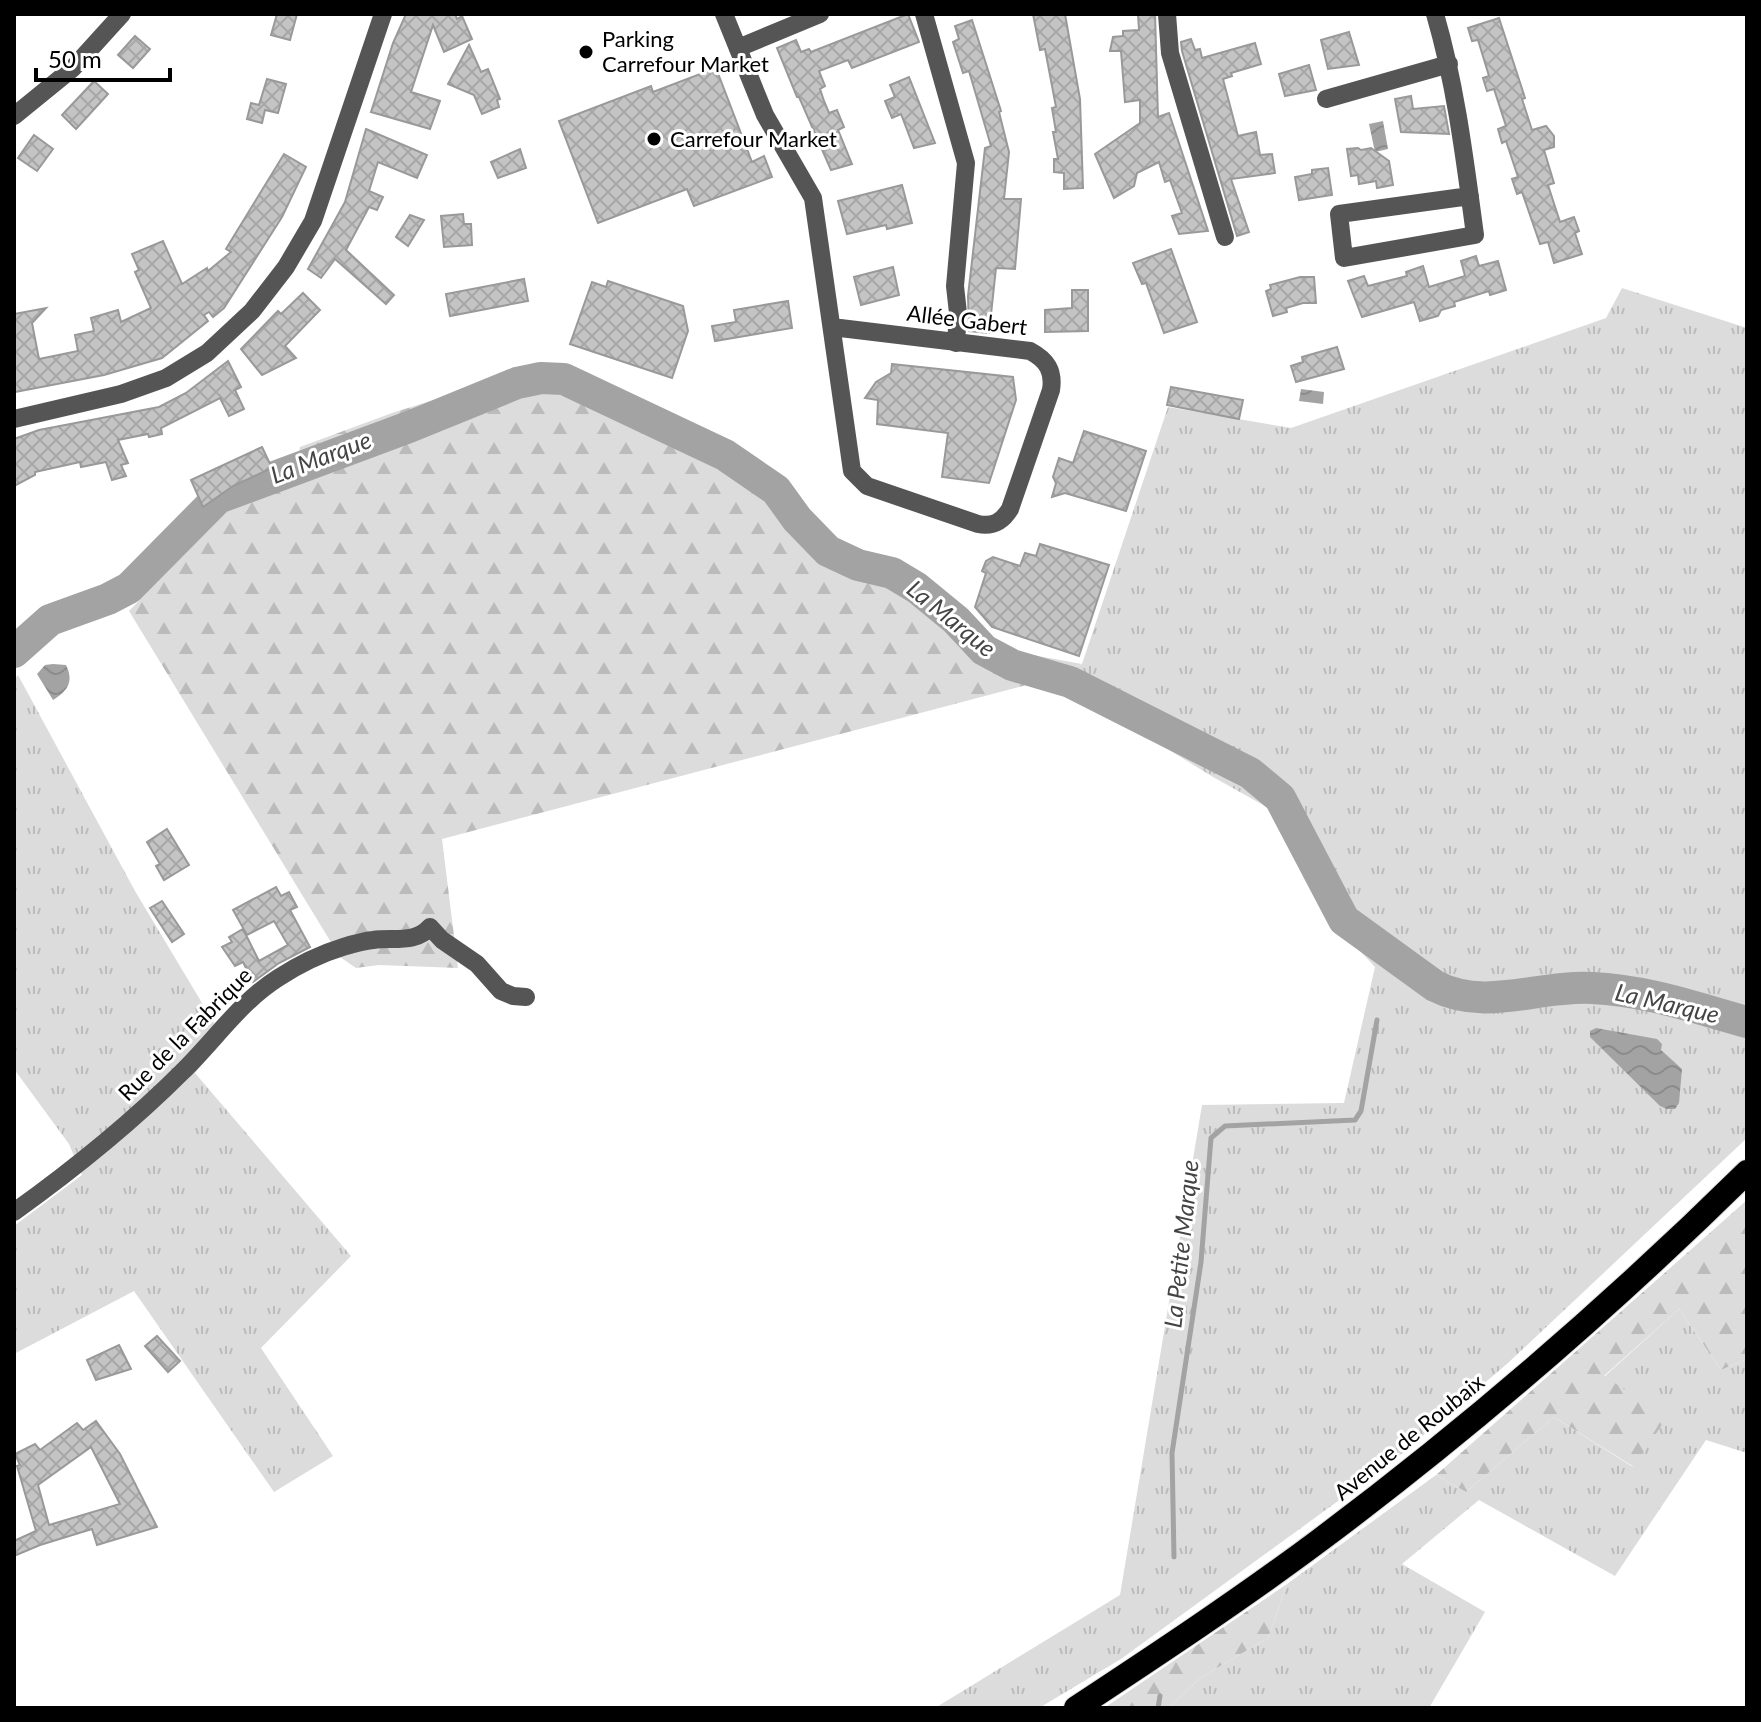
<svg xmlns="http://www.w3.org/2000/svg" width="1761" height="1722" font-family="Lato,sans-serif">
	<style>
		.grass { fill: url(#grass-tufts) }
		.forest { fill: url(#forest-firs) }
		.water { fill: url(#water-waves) }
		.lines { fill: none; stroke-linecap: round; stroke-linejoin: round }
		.stream { stroke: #a3a3a3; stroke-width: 5 }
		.river { stroke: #a3a3a3; stroke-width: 32 }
		.building { fill: url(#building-cross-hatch); stroke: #999; stroke-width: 2; fill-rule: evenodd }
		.highway-casing { stroke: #dbdbdb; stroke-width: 26 }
		.minor { stroke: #555; stroke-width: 18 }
		.highway { stroke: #000; stroke-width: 24 }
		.poi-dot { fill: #000; stroke: #fff; stroke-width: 3 }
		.labels { text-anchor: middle; stroke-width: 6; stroke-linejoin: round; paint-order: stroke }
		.poi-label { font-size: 22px; fill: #000; stroke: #fff; text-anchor: start }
		.street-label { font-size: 22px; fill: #000; stroke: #fff }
		.water-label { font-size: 24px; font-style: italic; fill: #444; stroke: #fff }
	</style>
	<defs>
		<pattern id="grass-tufts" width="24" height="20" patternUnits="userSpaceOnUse" patternTransform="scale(2)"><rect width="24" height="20" fill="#dcdcdc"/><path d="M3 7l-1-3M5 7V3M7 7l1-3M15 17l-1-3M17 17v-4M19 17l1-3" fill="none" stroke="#bbb"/></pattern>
		<pattern id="forest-firs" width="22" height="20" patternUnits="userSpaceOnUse" patternTransform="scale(2)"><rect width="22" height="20" fill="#dcdcdc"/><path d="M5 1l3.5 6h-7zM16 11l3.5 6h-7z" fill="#bbb"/></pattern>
		<pattern id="water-waves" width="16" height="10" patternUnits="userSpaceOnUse" patternTransform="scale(2)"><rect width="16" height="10" fill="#a3a3a3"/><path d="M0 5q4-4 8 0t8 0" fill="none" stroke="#8b8b8b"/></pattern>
		<pattern id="building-cross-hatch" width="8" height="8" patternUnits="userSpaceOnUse" patternTransform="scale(2)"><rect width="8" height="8" fill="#c4c4c4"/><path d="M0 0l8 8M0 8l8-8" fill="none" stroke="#a7a7a7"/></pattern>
	</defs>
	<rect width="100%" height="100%" fill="#fff"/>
	<g class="grass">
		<polygon points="1622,288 1747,328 1747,1138 1508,1363 1393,1461 1121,1659 1039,1708 935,1708 1120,1595 1202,1105 1344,1103 1375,967 1332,921 1279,814 1213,777 1111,714 1038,682 1082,664 1168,407 1291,428 1606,318"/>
		<polygon points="18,675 135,891 223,1038 195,1073 351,1256 261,1348 333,1456 274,1492 134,1291 14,1354 14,1226 82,1175 69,1144 14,1069 14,680"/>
		<polygon points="1679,1309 1721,1370 1747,1359 1747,1453 1706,1440 1615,1576 1479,1500 1402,1564 1485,1612 1429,1708 1169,1708 1200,1678 1268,1638 1287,1584 1436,1475 1466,1492 1554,1417 1633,1467 1604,1377"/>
	</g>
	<g class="forest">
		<polygon points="542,366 609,389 769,472 807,520 834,545 933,587 1005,650 1082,664 1038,682 442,839 458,968 379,965 356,968 340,957 129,611 227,511 292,486 300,447 392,413"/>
		<polygon points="1747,1200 1747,1359 1721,1370 1679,1309 1604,1376 1667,1417 1634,1467 1554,1417 1466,1492 1436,1475"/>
		<polygon points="1287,1584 1268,1638 1200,1678 1169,1708 1104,1708"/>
	</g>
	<g class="water">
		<polygon points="1383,121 1388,149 1375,152 1369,124"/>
		<polygon points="1301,389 1324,392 1323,404 1299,401"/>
		<path d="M53,664L66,665C74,681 68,691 53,700L37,674L45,665Z"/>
		<polygon points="1596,1028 1657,1039 1662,1044 1661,1050 1682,1069 1679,1103 1675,1109 1667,1109 1660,1106 1590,1037 1590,1031"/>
	</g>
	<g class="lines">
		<g class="stream">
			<polyline points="1174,1557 1172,1453 1201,1262 1211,1138 1225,1126 1355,1120 1361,1111 1377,1020"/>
			<polyline points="1158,1708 1160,1696"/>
		</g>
		<path class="river" d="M14,652L50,620L108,599L129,588L218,498L409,427L517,383L541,378L564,379L725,455L776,490L797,519L828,551L858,565L892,573L917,588L956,620L984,650L1012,665L1070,682L1250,773L1280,798L1344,920L1435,986C1486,1012 1538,985 1592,988C1645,990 1696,1008 1747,1022"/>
	</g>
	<g class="building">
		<polygon points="277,14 297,14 290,40 271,35"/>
		<polygon points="406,14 455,14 457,19 462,16 472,39 444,52 433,25 411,92 440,101 430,129 371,112 393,43"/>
		<polygon points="908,14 919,42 852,68 848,60 819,71 825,86 820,89 824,101 829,113 837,110 844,127 838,130 852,164 831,170 799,97 797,97 777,48 796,40 801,52 809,49 811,52"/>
		<polygon points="1033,14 1065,14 1080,99 1083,188 1064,189 1064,173 1054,172 1054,159 1058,159 1053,132 1056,132 1052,108 1056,107 1045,49 1040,50"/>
		<polygon points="1138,14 1155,14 1158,117 1169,113 1208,231 1179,234 1172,216 1182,213 1170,180 1165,182 1159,162 1137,173 1134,186 1114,198 1095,154 1140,123 1140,100 1125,102 1121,51 1110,51 1113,37 1123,36 1123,31 1139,30"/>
		<polygon points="1499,18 1525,98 1522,99 1532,130 1546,126 1554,136 1554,147 1544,150 1554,183 1548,185 1560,222 1574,217 1579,231 1575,233 1582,254 1554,263 1548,242 1540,244 1522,192 1517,194 1512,179 1518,177 1506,141 1502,143 1498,129 1506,126 1494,89 1487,91 1483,78 1489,76 1478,40 1472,41 1468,28"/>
		<polygon points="972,20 1001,111 999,112 1009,152 1004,199 1021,199 1015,269 996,268 989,333 969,331 968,296 985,148 991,146 969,71 963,73 953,42 959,39 955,26"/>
		<polygon points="1349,32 1359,65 1328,69 1321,40"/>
		<polygon points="135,36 150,49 133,68 118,55"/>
		<polygon points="1191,39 1195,50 1200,49 1202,58 1255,43 1261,64 1231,73 1232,76 1223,79 1238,136 1256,132 1260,155 1272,154 1275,173 1231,179 1249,232 1237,236 1182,51 1181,42"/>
		<polygon points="469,45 481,72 488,69 500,99 497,100 499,107 482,114 474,95 448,84"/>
		<polygon points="1309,65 1316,90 1285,96 1279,74"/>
		<polygon points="716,68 752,162 764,156 772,177 694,206 687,189 598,223 559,121 651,86 653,92"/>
		<polygon points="909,77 935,143 914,148 901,114 892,118 885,101 895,97 890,85"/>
		<polygon points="267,79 286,84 278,113 265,110 262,123 247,119 251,103 259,105"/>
		<polygon points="94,81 108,94 76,129 62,115"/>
		<polygon points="1411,96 1413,109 1444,106 1449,134 1401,132 1395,99"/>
		<polygon points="366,129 427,155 417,178 378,162 369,191 383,197 377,210 369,207 346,250 394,295 386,304 335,259 321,278 308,269 345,202"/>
		<polygon points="34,135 53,149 37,171 18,158"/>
		<polygon points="1358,148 1361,150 1371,148 1389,161 1393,185 1377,188 1376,181 1359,184 1358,175 1351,176 1347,149"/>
		<polygon points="520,149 526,168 498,178 491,162"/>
		<polygon points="284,154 306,167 282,217 224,308 213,317 209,312 204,315 208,321 162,358 104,375 15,392 14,314 46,308 32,323 39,359 78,351 75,335 94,331 91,318 118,310 121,322 151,308 135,272 139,270 132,254 163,241 182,284 207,268 208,271 231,252 226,249"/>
		<polygon points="1328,168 1332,195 1299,200 1295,177 1312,174 1312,170"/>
		<polygon points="902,185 912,223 887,229 886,225 847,234 838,201"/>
		<polygon points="463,214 464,224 471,224 472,245 444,247 441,216"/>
		<polygon points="410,215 424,220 408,246 396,237"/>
		<polygon points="1171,249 1197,322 1164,333 1146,283 1142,284 1133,263"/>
		<polygon points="1476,256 1479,266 1498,261 1506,290 1490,295 1489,291 1454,302 1455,306 1441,310 1438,316 1420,321 1414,302 1362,317 1348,281 1364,276 1368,286 1407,276 1406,272 1423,266 1429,287 1465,276 1461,261"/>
		<polygon points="893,267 899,295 861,305 854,277"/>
		<polygon points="1300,277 1314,277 1316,303 1303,303 1286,308 1287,312 1273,316 1266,291 1271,289 1270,285"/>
		<polygon points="524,279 528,301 450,316 446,294"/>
		<polygon points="608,281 683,306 688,331 672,378 570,344 592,282 606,287"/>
		<polygon points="1072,290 1088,290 1088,331 1045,332 1045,310 1072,308"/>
		<polygon points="303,293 320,310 285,346 296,358 262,375 241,349 278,311 281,314"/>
		<polygon points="788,301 792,328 715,341 712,326 736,322 734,310"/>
		<polygon points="1337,347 1344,369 1296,382 1291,366 1303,362 1302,357"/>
		<polygon points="228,361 241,387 235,390 244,409 229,416 220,398 161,428 162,434 149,437 148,434 118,440 128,463 121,465 126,476 112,480 106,462 81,467 80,462 35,472 35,475 14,486 14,439 39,430 159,407 186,393"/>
		<polygon points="892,364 1013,377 1016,400 989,483 942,477 948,433 877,424 878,400 865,398 876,382 891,373"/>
		<polygon points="1171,387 1243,400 1239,419 1167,405"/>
		<polygon points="1084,431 1146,451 1126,511 1065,493 1052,497 1056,483 1053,477 1059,458 1073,463"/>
		<polygon points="262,447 272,468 233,486 203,507 191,480"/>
		<polygon points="1040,544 1109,565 1079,656 992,627 975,607 986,573 982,571 986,561 993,557 1020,566 1025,553 1036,556"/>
		<polygon points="167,829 189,865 164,880 156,866 160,864 147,842"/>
		<polygon points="276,887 281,896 289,892 297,907 290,910 310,947 279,963 253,982 243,962 235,966 222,947 232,942 229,937 243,929 259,961 288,945 274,921 247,935 233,910"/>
		<polygon points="162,901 184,934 172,942 150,908"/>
		<polygon points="157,1336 180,1361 168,1372 145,1346"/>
		<polygon points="119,1345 131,1369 96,1380 87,1360"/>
		<path d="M96,1421L120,1454L157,1527L97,1545L92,1529L40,1545L14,1556V1541L36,1531L17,1466L20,1465L15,1454L35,1444L40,1450L77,1423L83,1430ZM91,1447L120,1504L49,1525L38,1485Z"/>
	</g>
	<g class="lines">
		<defs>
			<path id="highway" d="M1076,1708C1158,1654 1241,1599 1320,1540C1471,1427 1613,1304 1747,1172"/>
		</defs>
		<use href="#highway" class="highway-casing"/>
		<g class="minor">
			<path d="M724,14L765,115L813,198L852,471L867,486L978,524C993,527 1002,522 1010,509L1051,390C1054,371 1047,360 1030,351L832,327"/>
			<polyline points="924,14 966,163 955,286 958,313 956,343"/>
			<polyline points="1167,14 1170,53 1225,237"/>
			<path d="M1435,14C1456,86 1465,161 1475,235L1344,258L1339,214L1470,196"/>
			<polyline points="738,48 820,14"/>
			<polyline points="1326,99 1449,64"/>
			<polyline points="14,116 73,68 122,14"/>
			<polyline points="14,419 121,394 166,378 207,353 252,311 286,267 313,221 383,14"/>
			<path d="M14,1212C74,1169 130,1124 182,1072C215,1040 239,1003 278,978C298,965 320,954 343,947C353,944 363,941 373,940C394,937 415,944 430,927L442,940L477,964L501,991L513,996L526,997"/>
		</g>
		<use href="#highway" class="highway"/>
	</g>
	<g class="poi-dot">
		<circle cx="586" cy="52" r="8"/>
		<circle cx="654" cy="139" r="8"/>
	</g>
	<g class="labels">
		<g class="poi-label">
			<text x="602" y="47">Parking<tspan x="602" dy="25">Carrefour Market</tspan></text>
			<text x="670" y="147">Carrefour Market</text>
		</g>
		<g class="street-label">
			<text transform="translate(967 320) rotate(7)" y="8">Allée Gabert</text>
			<text transform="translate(185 1034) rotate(-45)" y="8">Rue de la Fabrique</text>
			<text transform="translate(1409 1437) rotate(-39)" y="8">Avenue de Roubaix</text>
		</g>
		<g class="water-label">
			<text transform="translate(321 458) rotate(-21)" y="8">La Marque</text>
			<text transform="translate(951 619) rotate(39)" y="8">La Marque</text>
			<text transform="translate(1667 1004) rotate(13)" y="8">La Marque</text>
			<text transform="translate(1182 1244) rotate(-84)" y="8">La Petite Marque</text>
		</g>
	</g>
	<rect width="1761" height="1722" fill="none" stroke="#000000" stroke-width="32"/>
	<path d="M36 68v12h134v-12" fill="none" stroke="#000000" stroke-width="4"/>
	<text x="48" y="68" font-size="24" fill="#000000" stroke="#ffffff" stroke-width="6" paint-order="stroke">50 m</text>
</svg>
